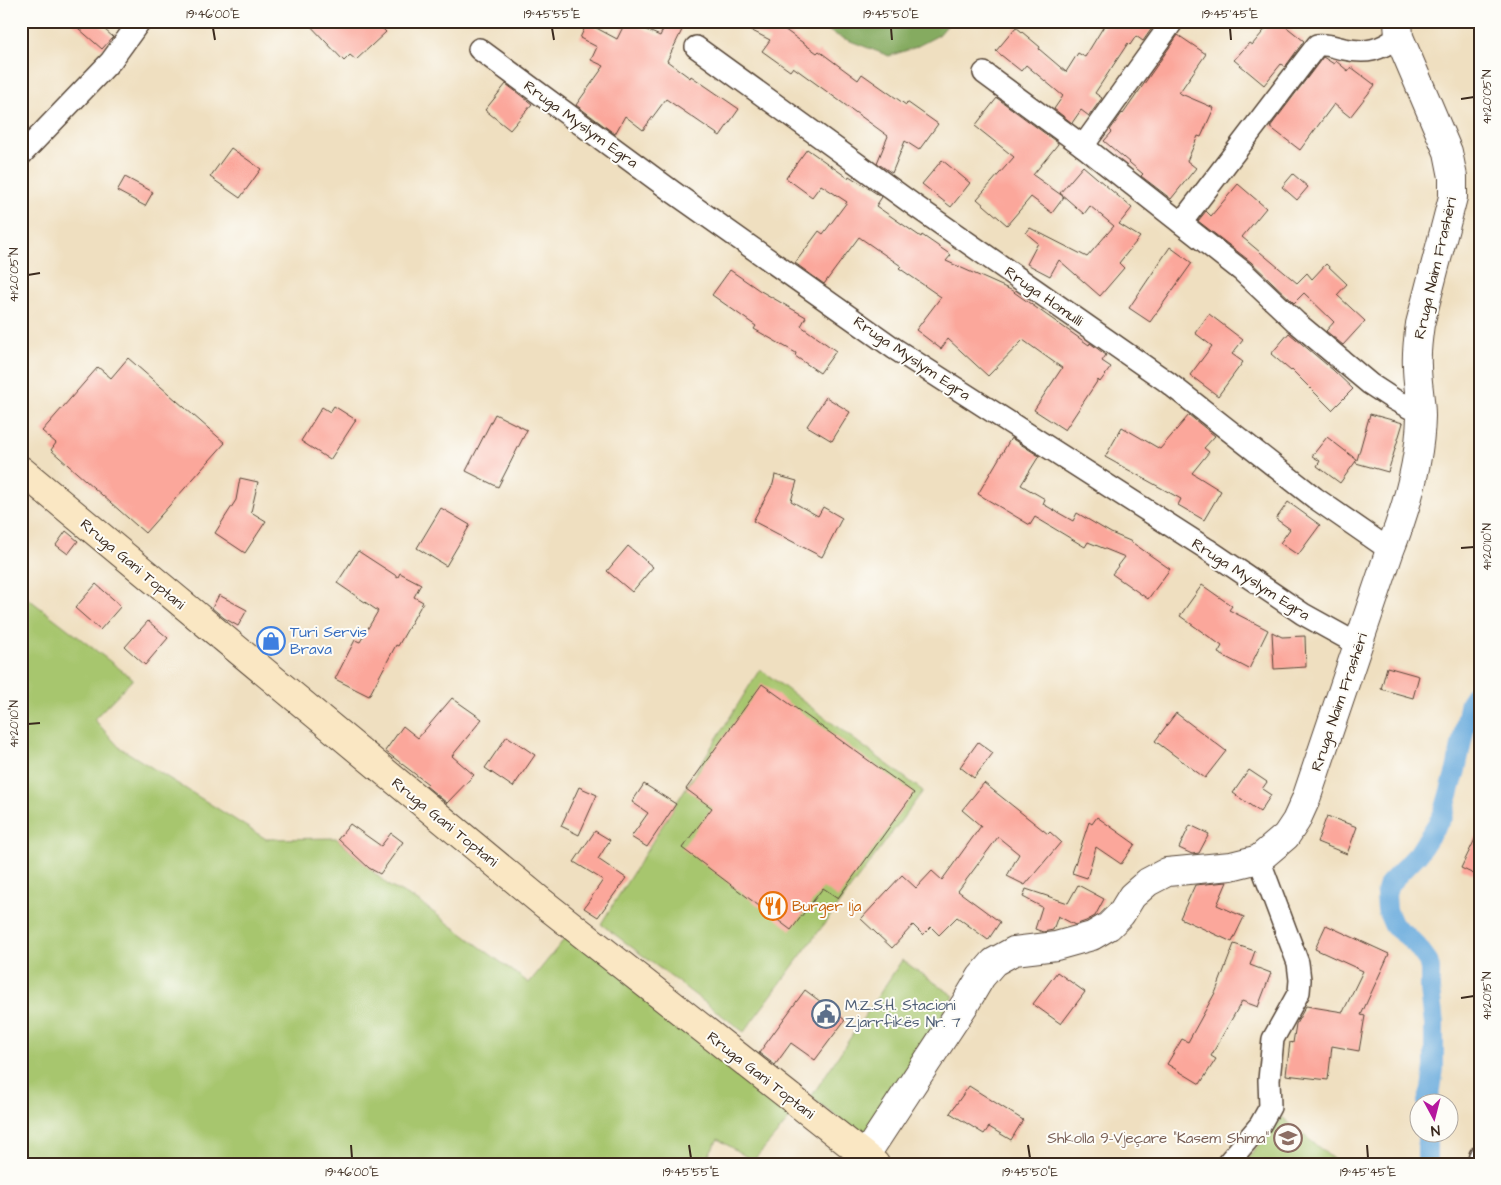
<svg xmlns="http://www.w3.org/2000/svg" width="1501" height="1185" font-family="'Architects Daughter',sans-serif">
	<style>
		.green { fill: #a7c66e; stroke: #717846 }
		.forest { fill: #85ab61; stroke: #606a40 }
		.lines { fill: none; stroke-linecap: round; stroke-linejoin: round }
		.canal { stroke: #69abdd; stroke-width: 20 }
		.building { fill: #fba79b }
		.minor-casing { stroke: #564536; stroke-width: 24 }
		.tertiary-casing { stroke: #564536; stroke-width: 30 }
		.secondary-casing { stroke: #564536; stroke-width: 30 }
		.minor { stroke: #fff; stroke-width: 21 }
		.tertiary { stroke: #fff; stroke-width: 28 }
		.secondary { stroke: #fae7c3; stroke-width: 28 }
		.ticks { fill: none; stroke: #3b2a1e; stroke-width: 2 }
		.labels { text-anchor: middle; stroke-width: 4; stroke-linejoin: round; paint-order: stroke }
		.street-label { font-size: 15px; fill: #3b2a1e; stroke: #fdfcf7 }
		.shop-label { font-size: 15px; fill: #366cbe; stroke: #fdfcf7; text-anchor: start }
		.food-label { font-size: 15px; fill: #c56008; stroke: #fdfcf7; text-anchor: start }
		.service-label { font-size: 15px; fill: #4e5e75; stroke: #fdfcf7; text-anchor: start }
		.education-label { font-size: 15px; fill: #785e54; stroke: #fdfcf7; text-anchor: end }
		.neatline { fill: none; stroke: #3b2a1e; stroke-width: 2 }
		.ticks-label { font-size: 12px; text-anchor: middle; fill: #3b2a1e }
	</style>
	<rect width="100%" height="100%" fill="#fdfcf7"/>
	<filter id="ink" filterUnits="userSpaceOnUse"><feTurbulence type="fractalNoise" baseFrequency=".02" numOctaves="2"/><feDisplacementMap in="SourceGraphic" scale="10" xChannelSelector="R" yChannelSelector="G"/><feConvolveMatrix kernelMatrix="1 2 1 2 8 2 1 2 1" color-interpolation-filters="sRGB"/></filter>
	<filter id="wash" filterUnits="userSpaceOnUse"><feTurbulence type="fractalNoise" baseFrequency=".0096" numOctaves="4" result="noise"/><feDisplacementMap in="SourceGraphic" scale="20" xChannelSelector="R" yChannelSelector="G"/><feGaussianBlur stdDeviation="1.12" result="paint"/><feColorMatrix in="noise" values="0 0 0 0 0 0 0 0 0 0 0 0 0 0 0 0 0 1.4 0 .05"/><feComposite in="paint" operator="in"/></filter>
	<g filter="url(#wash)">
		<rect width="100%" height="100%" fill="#efdfc0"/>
		<g class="green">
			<polygon points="21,593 133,679 94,719 119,747 266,839 336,838 389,886 418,901 529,983 570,932 794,1114 753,1161 718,1139 703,1164 21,1164"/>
			<polygon points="760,669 923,791 744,1032 601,924"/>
			<polygon points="902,960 954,996 865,1138 811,1097"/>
			<polygon points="1282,1117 1339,1164 1249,1164 1246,1161"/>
		</g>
		<polygon class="forest" points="810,21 951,21 939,35 914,48 889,56 840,37"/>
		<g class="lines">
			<g class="canal">
				<polyline points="1427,1102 1431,1089 1434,1068 1434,1024 1430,990 1430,969 1428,961 1417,946 1407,936 1394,926 1387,910 1386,894 1389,884 1418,854 1443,815 1456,770 1470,702 1480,687"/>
				<polyline points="1427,1164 1427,1132"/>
			</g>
		</g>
		<g id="blocks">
			<g class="building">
				<polygon points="70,21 95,21 113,37 102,49"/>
				<polygon points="306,21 375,21 386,32 356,60 350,55 344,61"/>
				<polygon points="626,21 660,36 666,23 682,30 667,61 690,78 691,76 739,109 720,136 666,99 643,130 625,116 615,134 576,105 604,66 591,60 597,47 580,38 587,23 617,39"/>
				<polygon points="733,21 773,21 817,53 819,51 858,80 862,74 906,105 907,102 938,124 919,150 905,141 892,173 877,163 888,136 793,67 790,71 762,51 770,40"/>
				<polygon points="1107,21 1157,21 1143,41 1136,36 1130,45 1128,43 1095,93 1102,98 1089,116 1081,110 1072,123 1054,109 1063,96 1026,65 1021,71 996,51 1016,27 1040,47 1039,49 1066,72 1078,53 1085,57"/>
				<polygon points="1272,21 1279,21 1304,41 1285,67 1281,64 1264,85 1234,60 1249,43 1252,45"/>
				<polygon points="1178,35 1206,54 1179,93 1214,108 1201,137 1198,136 1187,161 1196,168 1171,199 1141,176 1143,174 1104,141 1112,132 1110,130 1122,113 1123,114"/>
				<polygon points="1323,57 1334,64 1336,61 1348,71 1351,67 1375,85 1350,117 1334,104 1300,150 1270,127"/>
				<polygon points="506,84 532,104 510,130 485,110"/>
				<polygon points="997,98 1058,143 1058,144 1033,175 1064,197 1052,213 1031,197 1007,225 977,199 1014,157 975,126"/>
				<polygon points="231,148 261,169 240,198 210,177"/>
				<polygon points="807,149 848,178 849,176 882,197 876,206 921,237 922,235 951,255 946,261 1011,290 1089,345 1090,343 1106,355 1102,361 1111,367 1100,382 1098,380 1065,430 1034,410 1062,368 1023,340 988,376 948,339 941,349 916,330 941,297 899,268 901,266 859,237 824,284 795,263 819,231 823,234 847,202 821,185 812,197 786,178"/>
				<polygon points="942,160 970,183 951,207 922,184"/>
				<polygon points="1083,166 1132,208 1119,224 1140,237 1119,263 1124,268 1100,296 1059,260 1050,276 1027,264 1038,243 1026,233 1030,228 1087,257 1114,226 1090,206 1084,214 1060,193"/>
				<polygon points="1293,174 1308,187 1297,200 1282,187"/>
				<polygon points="125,177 153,192 145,206 117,191"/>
				<polygon points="1238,184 1266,208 1242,237 1297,283 1307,273 1312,279 1326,264 1347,284 1337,295 1365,321 1343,345 1326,331 1334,322 1304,293 1294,303 1251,262 1198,221 1206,211 1211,216"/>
				<polygon points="1170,247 1192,263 1150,322 1129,308"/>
				<polygon points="730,270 759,290 806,317 801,326 836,351 820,373 795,356 796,353 754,329 756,326 712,295"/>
				<polygon points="1209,314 1243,340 1232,354 1243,362 1218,396 1190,375 1212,346 1195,333"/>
				<polygon points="1289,333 1333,370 1353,389 1332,410 1292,370 1291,371 1271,354"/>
				<polygon points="128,358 225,443 145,533 51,450 56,443 42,431 98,367 111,378"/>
				<polygon points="826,397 850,412 832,441 807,426"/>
				<polygon points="334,406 356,420 330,460 301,441 322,407 330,412"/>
				<polygon points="495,414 527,430 498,487 466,471"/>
				<polygon points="1370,414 1403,423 1388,472 1356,463 1356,461 1340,483 1317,466 1320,461 1312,456 1327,437 1357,460"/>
				<polygon points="1189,415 1215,436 1204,448 1209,452 1192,473 1221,491 1204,520 1178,505 1181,499 1105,457 1122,427 1160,449"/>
				<polygon points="1011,438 1039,456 1021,485 1045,499 1043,504 1073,521 1077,513 1111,533 1130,541 1170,569 1148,599 1112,574 1125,557 1088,542 1085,547 1035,517 1030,525 978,494"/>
				<polygon points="775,475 797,481 791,501 818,516 823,507 842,518 822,557 753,521 773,484"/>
				<polygon points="240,478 258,482 251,512 266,521 245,553 215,533 236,500"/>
				<polygon points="1288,502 1320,525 1298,555 1280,543 1290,529 1276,519"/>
				<polygon points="441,508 470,525 446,566 417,548"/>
				<polygon points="66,531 78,541 68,554 56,545"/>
				<polygon points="628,546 653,567 632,592 607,571"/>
				<polygon points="358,551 398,577 400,573 421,584 414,597 423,602 398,646 396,645 369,696 335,679 355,640 360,642 378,611 337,583"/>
				<polygon points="96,584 121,606 100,630 75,608"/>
				<polygon points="1202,585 1232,606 1229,610 1268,630 1249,669 1218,653 1222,646 1180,616"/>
				<polygon points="219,595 247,610 238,626 224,618 212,608"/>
				<polygon points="148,621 168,638 145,665 125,647"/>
				<polygon points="1272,632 1282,637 1305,636 1306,667 1274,669"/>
				<polygon points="1387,667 1419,676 1413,698 1381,689"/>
				<polygon points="762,684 914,793 838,898 823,888 791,930 682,848 712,808 686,789"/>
				<polygon points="452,698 482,719 452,756 474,775 447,803 426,786 428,784 385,751 403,726 418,738"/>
				<polygon points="1176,713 1226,751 1205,778 1155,741"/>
				<polygon points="507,736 535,755 513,787 485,768"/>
				<polygon points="978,742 993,753 974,778 960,767"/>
				<polygon points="1249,770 1267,782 1262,789 1271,795 1260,812 1233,793"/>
				<polygon points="984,783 1048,834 1050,832 1061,842 1025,885 1007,876 1019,854 998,837 958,891 1000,922 988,940 957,917 939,935 931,927 923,935 913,925 892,948 861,919 902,875 916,888 932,871 942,880 981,826 962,810"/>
				<polygon points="644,784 676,804 647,847 631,837 648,813 632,802"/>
				<polygon points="579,787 597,795 579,835 561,826"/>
				<polygon points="1327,816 1357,827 1347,854 1317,842"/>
				<polygon points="1097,817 1135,844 1121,864 1096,847 1087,878 1072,873 1089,822 1092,824"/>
				<polygon points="350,824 381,846 391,833 403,842 380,874 369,868 338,839"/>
				<polygon points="1190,825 1209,834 1199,853 1192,854 1179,848"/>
				<polygon points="1480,829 1480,877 1461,868"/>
				<polygon points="595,831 610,840 598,859 626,878 598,917 584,908 603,880 574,862"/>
				<polygon points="1227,882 1217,905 1244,917 1232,942 1180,918 1195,885"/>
				<polygon points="1078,885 1104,899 1095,916 1086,921 1075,925 1058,916 1053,930 1043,932 1035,929 1042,907 1023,897 1026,889 1068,903"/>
				<polygon points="1326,925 1389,954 1361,1015 1365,1016 1359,1051 1332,1046 1328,1080 1286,1075 1290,1042 1293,1043 1296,1024 1306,1006 1343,1012 1363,971 1315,949"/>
				<polygon points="1234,944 1255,951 1250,965 1271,973 1258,1007 1242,1001 1211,1056 1216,1059 1200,1084 1167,1064 1182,1039 1188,1042 1216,991"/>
				<polygon points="1057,972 1085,992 1061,1024 1033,1004"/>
				<polygon points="805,990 845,1020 815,1060 791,1043 775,1065 759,1053"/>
				<polygon points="969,1086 1023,1120 1011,1140 989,1127 984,1134 950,1113"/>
			</g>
		</g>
	</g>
	<g filter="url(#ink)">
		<use href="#blocks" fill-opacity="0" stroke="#564536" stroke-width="1"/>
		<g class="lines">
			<defs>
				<g id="minor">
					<polyline points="696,47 918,208 1166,381 1315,498 1390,550"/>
					<polyline points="479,49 673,192 895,349 1207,549 1303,614 1359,645"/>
					<polyline points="984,73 1083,146 1242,271 1296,322 1370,384 1393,399 1421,414"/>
					<polyline points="1083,146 1173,21"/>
					<polyline points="21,155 111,61 140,21"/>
					<path d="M1181,223L1317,45C1328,44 1334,47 1344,49C1368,54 1379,50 1399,37"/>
					<polyline points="1227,1164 1260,1125 1270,1107 1269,1080 1273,1039 1299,992 1300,980 1298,963 1259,859"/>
					<polyline points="1478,1164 1480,1156"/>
				</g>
				<path id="tertiary" d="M865,1156L965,1004L981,977L994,962L1014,951L1056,946L1092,936L1109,926L1121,914L1132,896L1148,882L1167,872L1231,866L1259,859L1286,836L1296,821L1306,799L1390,550C1407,507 1420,462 1421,416C1421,399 1417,383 1417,366C1416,352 1418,338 1420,324L1453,197V177L1448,152L1399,37L1398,21"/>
				<polyline id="secondary" points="21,470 543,903 875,1164"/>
			</defs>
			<use href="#minor" class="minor-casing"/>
			<use href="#tertiary" class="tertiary-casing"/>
			<use href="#secondary" class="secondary-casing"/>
			<use href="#minor" class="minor"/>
			<use href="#tertiary" class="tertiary"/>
			<use href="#secondary" class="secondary"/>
		</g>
	</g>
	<path class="ticks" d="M213,28L215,40M552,28L554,40M891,28L892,40M1230,28L1231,40M1461,99L1474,97M28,275L40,273M1461,548L1474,547M28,724L40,723M1461,998L1474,996M351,1145L352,1158M689,1145L691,1158M1028,1145L1030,1158M1367,1145L1368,1158"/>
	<defs>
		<symbol id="shop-ring" viewBox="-11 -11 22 22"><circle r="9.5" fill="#fdfcf7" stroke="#3f7fe0" stroke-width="1.5"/><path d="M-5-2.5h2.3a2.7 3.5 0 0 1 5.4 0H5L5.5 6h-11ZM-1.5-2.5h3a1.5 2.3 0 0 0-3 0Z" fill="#3f7fe0"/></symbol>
		<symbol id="restaurant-ring" viewBox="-11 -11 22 22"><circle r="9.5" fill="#fdfcf7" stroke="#e8710a" stroke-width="1.5"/><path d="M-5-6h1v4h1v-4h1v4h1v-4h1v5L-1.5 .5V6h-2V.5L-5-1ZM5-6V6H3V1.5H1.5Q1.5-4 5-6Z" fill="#e8710a"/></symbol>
		<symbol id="civic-ring" viewBox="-11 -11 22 22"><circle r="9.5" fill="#fdfcf7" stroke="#5c6f8a" stroke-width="1.5"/><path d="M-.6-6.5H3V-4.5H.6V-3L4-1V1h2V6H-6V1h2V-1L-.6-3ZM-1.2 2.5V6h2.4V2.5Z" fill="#5c6f8a"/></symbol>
		<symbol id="school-ring" viewBox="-11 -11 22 22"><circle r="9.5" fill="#fdfcf7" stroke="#8d6e63" stroke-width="1.5"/><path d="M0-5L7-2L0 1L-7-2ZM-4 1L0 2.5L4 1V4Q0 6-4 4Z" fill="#8d6e63"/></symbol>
	</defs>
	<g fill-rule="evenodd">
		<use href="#shop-ring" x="255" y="625" width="32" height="32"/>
		<use href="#restaurant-ring" x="757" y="890" width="32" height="32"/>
		<use href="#civic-ring" x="810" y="998" width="32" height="32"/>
		<use href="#school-ring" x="1272" y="1122" width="32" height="32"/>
	</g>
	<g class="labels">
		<g class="street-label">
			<text transform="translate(581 124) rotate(36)" y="5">Rruga Myslym Egra</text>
			<text transform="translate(1435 268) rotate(-77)" y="5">Rruga Naim Frashëri</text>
			<text transform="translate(1044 296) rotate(35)" y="5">Rruga Homulli</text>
			<text transform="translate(912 358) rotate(34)" y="5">Rruga Myslym Egra</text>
			<text transform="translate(133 564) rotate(40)" y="5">Rruga Gani Toptani</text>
			<text transform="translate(1251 579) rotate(33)" y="5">Rruga Myslym Egra</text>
			<text transform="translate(1339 702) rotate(-71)" y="5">Rruga Naim Frashëri</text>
			<text transform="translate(445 822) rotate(39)" y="5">Rruga Gani Toptani</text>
			<text transform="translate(761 1075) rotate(38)" y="5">Rruga Gani Toptani</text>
		</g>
		<g class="shop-label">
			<text x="290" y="637">Turi Servis<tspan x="290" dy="17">Brava</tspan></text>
		</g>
		<g class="food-label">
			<text x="792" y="911">Burger Ija</text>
		</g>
		<g class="service-label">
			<text x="845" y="1010">M.Z.S.H. Stacioni<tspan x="845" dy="17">Zjarrfikës Nr. 7</tspan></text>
		</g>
		<g class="education-label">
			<text x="1269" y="1143">Shkolla 9-Vjeçare "Kasem Shima"</text>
		</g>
	</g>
	<rect width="1501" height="1185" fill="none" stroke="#fdfcf7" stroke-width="55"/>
	<g transform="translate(1434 1118) rotate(173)"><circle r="24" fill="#fdfcf7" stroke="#afa8a0"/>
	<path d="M0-4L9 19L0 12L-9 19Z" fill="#b5179e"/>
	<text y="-8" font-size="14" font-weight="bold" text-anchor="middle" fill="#3b2a1e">N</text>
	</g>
	<rect x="28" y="28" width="1446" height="1130" class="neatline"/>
	<g class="ticks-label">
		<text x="213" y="18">19°46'00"E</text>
		<text x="552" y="18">19°45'55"E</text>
		<text x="891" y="18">19°45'50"E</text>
		<text x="1230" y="18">19°45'45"E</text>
		<text transform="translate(1487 97) rotate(-90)" y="4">41°20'05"N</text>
		<text transform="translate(14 275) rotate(-90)" y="4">41°20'05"N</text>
		<text transform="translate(1487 547) rotate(-90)" y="4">41°20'10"N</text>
		<text transform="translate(14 724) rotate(-90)" y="4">41°20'10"N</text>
		<text transform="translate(1487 996) rotate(-90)" y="4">41°20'15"N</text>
		<text x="352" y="1176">19°46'00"E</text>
		<text x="691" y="1176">19°45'55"E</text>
		<text x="1030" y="1176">19°45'50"E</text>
		<text x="1368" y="1176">19°45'45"E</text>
	</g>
</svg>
